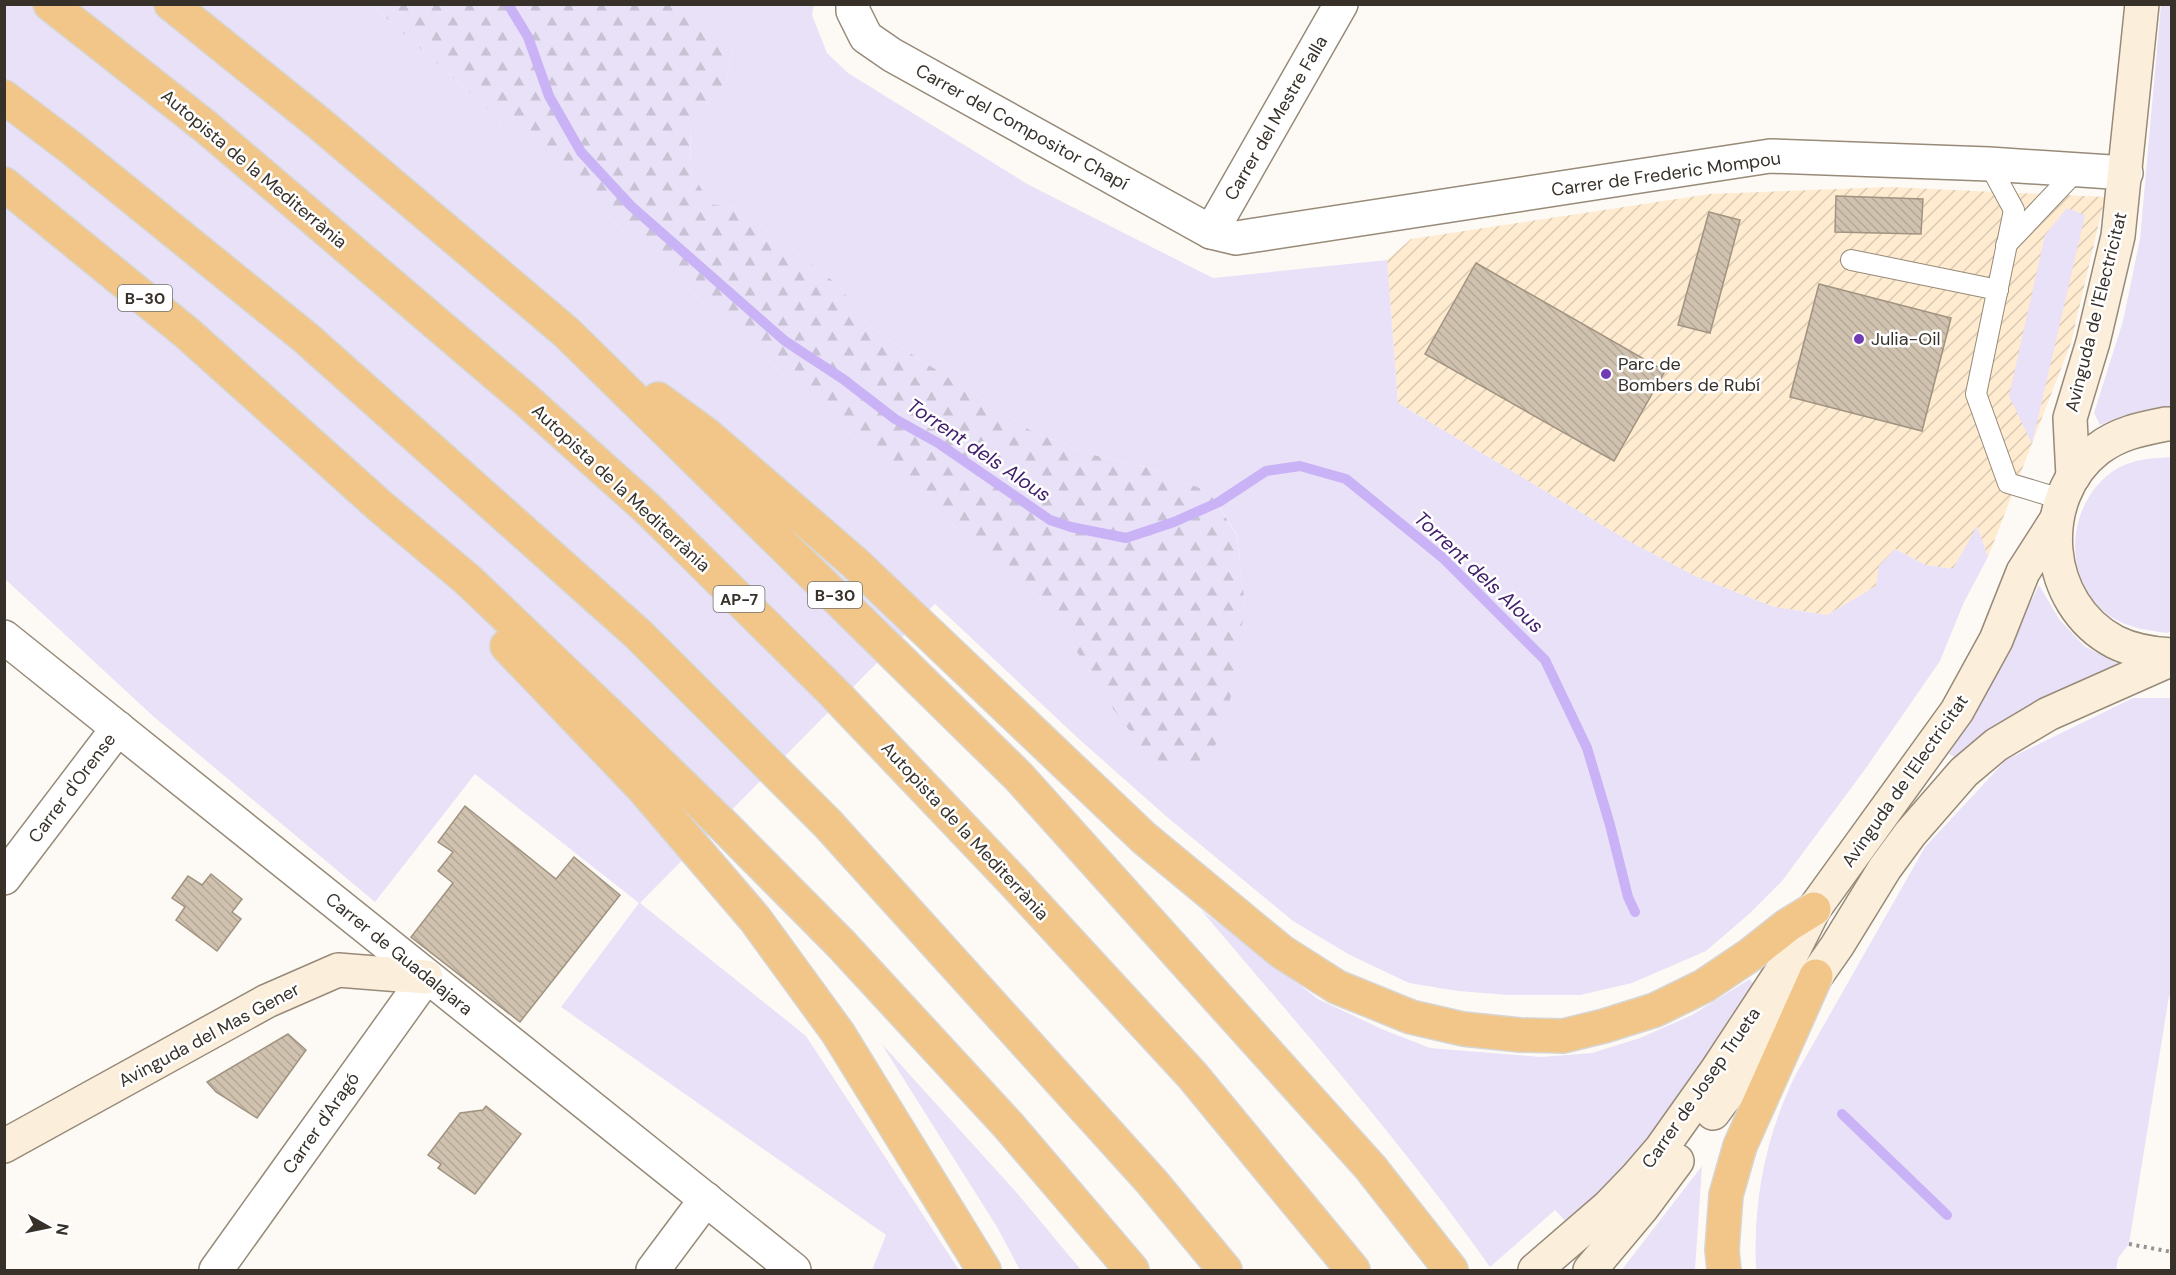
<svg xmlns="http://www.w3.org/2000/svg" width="2176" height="1275" font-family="'DM Sans',sans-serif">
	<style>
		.industrial { fill: url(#industrial-furrows) }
		.grass { fill: #e8e1f7 }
		.forest { fill: url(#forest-firs) }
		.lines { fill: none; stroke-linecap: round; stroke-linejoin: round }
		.stream { stroke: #c9b2f5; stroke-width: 10 }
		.building { fill: url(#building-back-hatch); stroke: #a09380; stroke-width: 1.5 }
		.lane-casing { stroke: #978a78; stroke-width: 22 }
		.street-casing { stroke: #978a78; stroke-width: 36 }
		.secondary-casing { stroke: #978a78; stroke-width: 36 }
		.highway-casing { stroke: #d7d6d4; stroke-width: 36 }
		.path { stroke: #97928d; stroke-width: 4; stroke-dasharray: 3 4.5; stroke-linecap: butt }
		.lane { stroke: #fff; stroke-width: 20 }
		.street { stroke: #fff; stroke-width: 33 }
		.secondary { stroke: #fbeedb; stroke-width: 33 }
		.highway { stroke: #f1c688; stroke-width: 33 }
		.poi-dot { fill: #713cb3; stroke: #fff; stroke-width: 2 }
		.labels { text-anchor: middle; stroke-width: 5; stroke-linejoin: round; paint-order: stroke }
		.shield { fill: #fff; stroke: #736f6a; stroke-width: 1.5 }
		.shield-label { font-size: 16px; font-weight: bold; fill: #37312a }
		.street-label { font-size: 18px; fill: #37312a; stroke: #fff }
		.poi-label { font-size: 18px; fill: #37312a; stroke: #fff; text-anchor: start }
		.water-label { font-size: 20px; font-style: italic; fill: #41206c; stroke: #fff }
	</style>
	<defs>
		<pattern id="industrial-furrows" width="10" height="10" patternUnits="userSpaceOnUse" patternTransform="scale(1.5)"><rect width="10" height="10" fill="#feebd0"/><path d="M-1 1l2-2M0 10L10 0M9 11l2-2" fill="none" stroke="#dacab3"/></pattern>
		<pattern id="forest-firs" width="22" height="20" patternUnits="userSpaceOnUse" patternTransform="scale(1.5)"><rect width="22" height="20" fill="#e8e1f7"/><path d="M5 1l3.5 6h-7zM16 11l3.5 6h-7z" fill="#c8c2d4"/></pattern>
		<pattern id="building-back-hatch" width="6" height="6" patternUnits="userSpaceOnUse" patternTransform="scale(1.5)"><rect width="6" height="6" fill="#d0c2af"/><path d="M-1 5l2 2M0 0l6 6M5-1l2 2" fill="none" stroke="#b3a797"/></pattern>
	</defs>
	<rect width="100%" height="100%" fill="#fdfaf6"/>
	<polygon class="industrial" points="1889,187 2105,197 2071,343 1988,557 1977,527 1953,569 1926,565 1895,549 1880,566 1876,586 1827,615 1774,607 1695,576 1627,540 1398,403 1387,260 1411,239 1710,194"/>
	<g class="grass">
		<polygon points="4,5 372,5 911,489 1048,606 1111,706 1245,606 1237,535 1210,492 1146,467 1085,453 1028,429 870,327 838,285 739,208 711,204 690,171 691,122 727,81 732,48 688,5 814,5 812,15 827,53 848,73 1029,185 1213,278 1387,260 1398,403 1627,540 1695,576 1774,607 1827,615 1876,586 1879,566 1895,549 1926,565 1953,569 1977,526 1988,557 1964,602 1940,661 1866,768 1782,881 1749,914 1706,951 1632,983 1580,995 1509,995 1458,991 1409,983 1350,955 1293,921 1167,817 1080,740 935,604 640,903 806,1036 959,1270 872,1270 886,1235 561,1007 639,903 475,774 375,902 154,717 5,579"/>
		<path d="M2161,5H2171V410C2146,409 2123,414 2100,425L2094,413L2123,321L2140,239Z"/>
		<polygon points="2067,208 2085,215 2032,444 2009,396 2045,235"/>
		<path d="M2171,457L2172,631L2167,633C2146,630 2127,628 2110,616C2059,580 2066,499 2118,468C2135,459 2153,458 2171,457Z"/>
		<polygon points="2039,585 2059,619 2084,646 2118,664 2015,714 1957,758 1949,754 1988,690"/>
		<path d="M2133,698H2171L2172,996H2169L2129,1244L2118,1258L2116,1270H1756C1753,1201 1765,1137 1796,1074L1925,847L2006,760Z"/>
		<path d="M1201,910L1318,999L1384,1030L1430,1048L1541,1057L1592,1053L1640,1038L1692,1015L1750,979L1756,989L1724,1043L1617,1178L1569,1225L1555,1210L1490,1267C1402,1142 1300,1027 1201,910Z"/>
		<polygon points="881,1043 1017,1193 1081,1270 1020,1270 997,1227"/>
		<polygon points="1702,1166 1695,1270 1622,1270 1627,1263"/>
	</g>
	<polygon class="forest" points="372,5 688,5 732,48 727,81 691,122 690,171 711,204 739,208 838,285 870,327 1028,429 1085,453 1146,467 1210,492 1237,536 1245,606 1228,713 1210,758 1194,768 1151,759 1111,706 1048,606 911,489"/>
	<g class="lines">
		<g class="stream">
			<polyline points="508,4 528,37 549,96 581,152 631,206 785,341 843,379 895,419 938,443 1050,520 1071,527 1126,538 1174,522 1219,502 1266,471 1300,466 1346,479 1443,558 1545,660 1587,748 1610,825 1628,897 1635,912"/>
			<polyline points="1842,1114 1947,1215"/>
		</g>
	</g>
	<g class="building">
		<polygon points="1836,196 1923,199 1921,234 1835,232"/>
		<polygon points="1709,212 1740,220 1710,333 1678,325"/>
		<polygon points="1476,263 1665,371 1614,461 1425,354"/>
		<polygon points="1819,284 1951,318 1922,431 1790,397"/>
		<polygon points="465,806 556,879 574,857 620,895 520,1022 411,937 453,883 438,871 453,852 438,842"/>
		<polygon points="211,874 242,899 232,912 241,919 217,951 176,920 185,907 172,898 188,876 202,885"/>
		<polygon points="288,1034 306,1050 257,1118 216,1092 207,1082"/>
		<polygon points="486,1106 521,1134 475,1194 438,1168 441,1164 428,1155 460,1113 483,1110"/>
	</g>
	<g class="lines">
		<defs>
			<g id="lane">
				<polyline points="1989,164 2014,210 1976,394 2008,483 2061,499"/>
				<polyline points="2006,245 2077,170"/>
				<polyline points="1851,260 1998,290"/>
			</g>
			<g id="street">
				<polyline points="853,4 853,11 866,37 892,55 1211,232 1236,238 1770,156 1989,164 2126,173"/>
				<polyline points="1211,232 1341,4"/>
				<polyline points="4,637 794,1270"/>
				<polyline points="4,878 118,728"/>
				<polyline points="216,1270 426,977"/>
				<polyline points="653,1270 706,1199"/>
			</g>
			<g id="secondary">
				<path d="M2172,424H2166C2141,429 2119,433 2098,449C2035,498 2043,604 2115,642C2133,651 2151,654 2172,655"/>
				<polyline points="2073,477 2070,418 2093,342 2118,236 2142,4"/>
				<polyline points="1713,1113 1816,976 1837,946 1885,868 1910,834 1964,772 1996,745 2048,714 2172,659"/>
				<polyline points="4,1146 267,1001 338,970 426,977"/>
				<polyline points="1535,1270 1608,1207 1636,1178 1661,1149 1717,1070 1786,965 1814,909 1957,711 1996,640 2023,572 2055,522"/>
				<polyline points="1590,1270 1642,1208 1677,1161"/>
			</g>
			<g id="highway">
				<polyline points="50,4 206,127 524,398 649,510 834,693 1012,880 1192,1075 1353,1270"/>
				<polyline points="171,4 320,124 566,332 1019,777 1370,1167 1451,1270"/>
				<polyline points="4,97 70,147 306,338 638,634 828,824 1151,1181 1225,1270"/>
				<polyline points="4,184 187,333 381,507 468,580 619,724 723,825 841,944 1008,1125 1132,1270"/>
				<polyline points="658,399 706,434 855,563 1144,838 1282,952 1337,987 1411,1017 1463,1029 1520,1035 1563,1036 1604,1026 1655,1010 1704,986 1750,955 1788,925 1814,909"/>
				<polyline points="507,646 642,787 755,919 838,1033 984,1270"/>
				<polyline points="1724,1270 1722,1250 1726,1195 1740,1146 1816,976"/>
			</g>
		</defs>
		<use href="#lane" class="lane-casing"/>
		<use href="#street" class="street-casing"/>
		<use href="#secondary" class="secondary-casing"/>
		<use href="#highway" class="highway-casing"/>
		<polyline class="path" points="2129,1244 2172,1252"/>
		<use href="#lane" class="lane"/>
		<use href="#street" class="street"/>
		<use href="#secondary" class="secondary"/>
		<use href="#highway" class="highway"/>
	</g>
	<g class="poi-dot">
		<circle cx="1859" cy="339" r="6"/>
		<circle cx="1606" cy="374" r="6"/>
	</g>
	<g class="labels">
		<g class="shield">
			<rect x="118" y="285" width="54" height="26" rx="4.5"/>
			<rect x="808" y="582" width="54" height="26" rx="4.5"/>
			<rect x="713.5" y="586" width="51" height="26" rx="4.5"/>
		</g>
		<g class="shield-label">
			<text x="145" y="304">B-30</text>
			<text x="835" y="601">B-30</text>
			<text x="739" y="605">AP-7</text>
		</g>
		<g class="street-label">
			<text transform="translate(1276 118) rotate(-60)" y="6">Carrer del Mestre Falla</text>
			<text transform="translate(1022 127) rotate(29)" y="6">Carrer del Compositor Chapí</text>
			<text transform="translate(254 169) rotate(40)" y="6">Autopista de la Mediterrània</text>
			<text transform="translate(1666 174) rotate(-8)" y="6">Carrer de Frederic Mompou</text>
			<text transform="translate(2096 312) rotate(-76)" y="6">Avinguda de l'Electricitat</text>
			<text transform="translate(621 488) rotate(43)" y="6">Autopista de la Mediterrània</text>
			<text transform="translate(1905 781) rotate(-55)" y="6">Avinguda de l'Electricitat</text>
			<text transform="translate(72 788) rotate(-53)" y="6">Carrer d'Orense</text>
			<text transform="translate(965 831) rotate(47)" y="6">Autopista de la Mediterrània</text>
			<text transform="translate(399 954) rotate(39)" y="6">Carrer de Guadalajara</text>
			<text transform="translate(209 1035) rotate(-28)" y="6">Avinguda del Mas Gener</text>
			<text transform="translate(1701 1088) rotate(-55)" y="6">Carrer de Josep Trueta</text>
			<text transform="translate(321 1123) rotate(-55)" y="6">Carrer d'Aragó</text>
		</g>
		<g class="poi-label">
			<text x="1871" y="345">Julia-Oil</text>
			<text x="1618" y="370">Parc de<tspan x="1618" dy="21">Bombers de Rubí</tspan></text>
		</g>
		<g class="water-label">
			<text transform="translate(979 450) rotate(34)" y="7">Torrent dels Alous</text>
			<text transform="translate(1479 572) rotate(43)" y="7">Torrent dels Alous</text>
		</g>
	</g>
	<rect width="2176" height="1275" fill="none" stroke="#37312a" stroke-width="12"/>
	<g transform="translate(48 1227) rotate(99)" stroke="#ffffff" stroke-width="4.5" paint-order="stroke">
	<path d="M0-4.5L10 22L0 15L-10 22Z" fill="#37312a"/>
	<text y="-9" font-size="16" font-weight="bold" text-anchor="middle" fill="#37312a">N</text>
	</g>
</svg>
